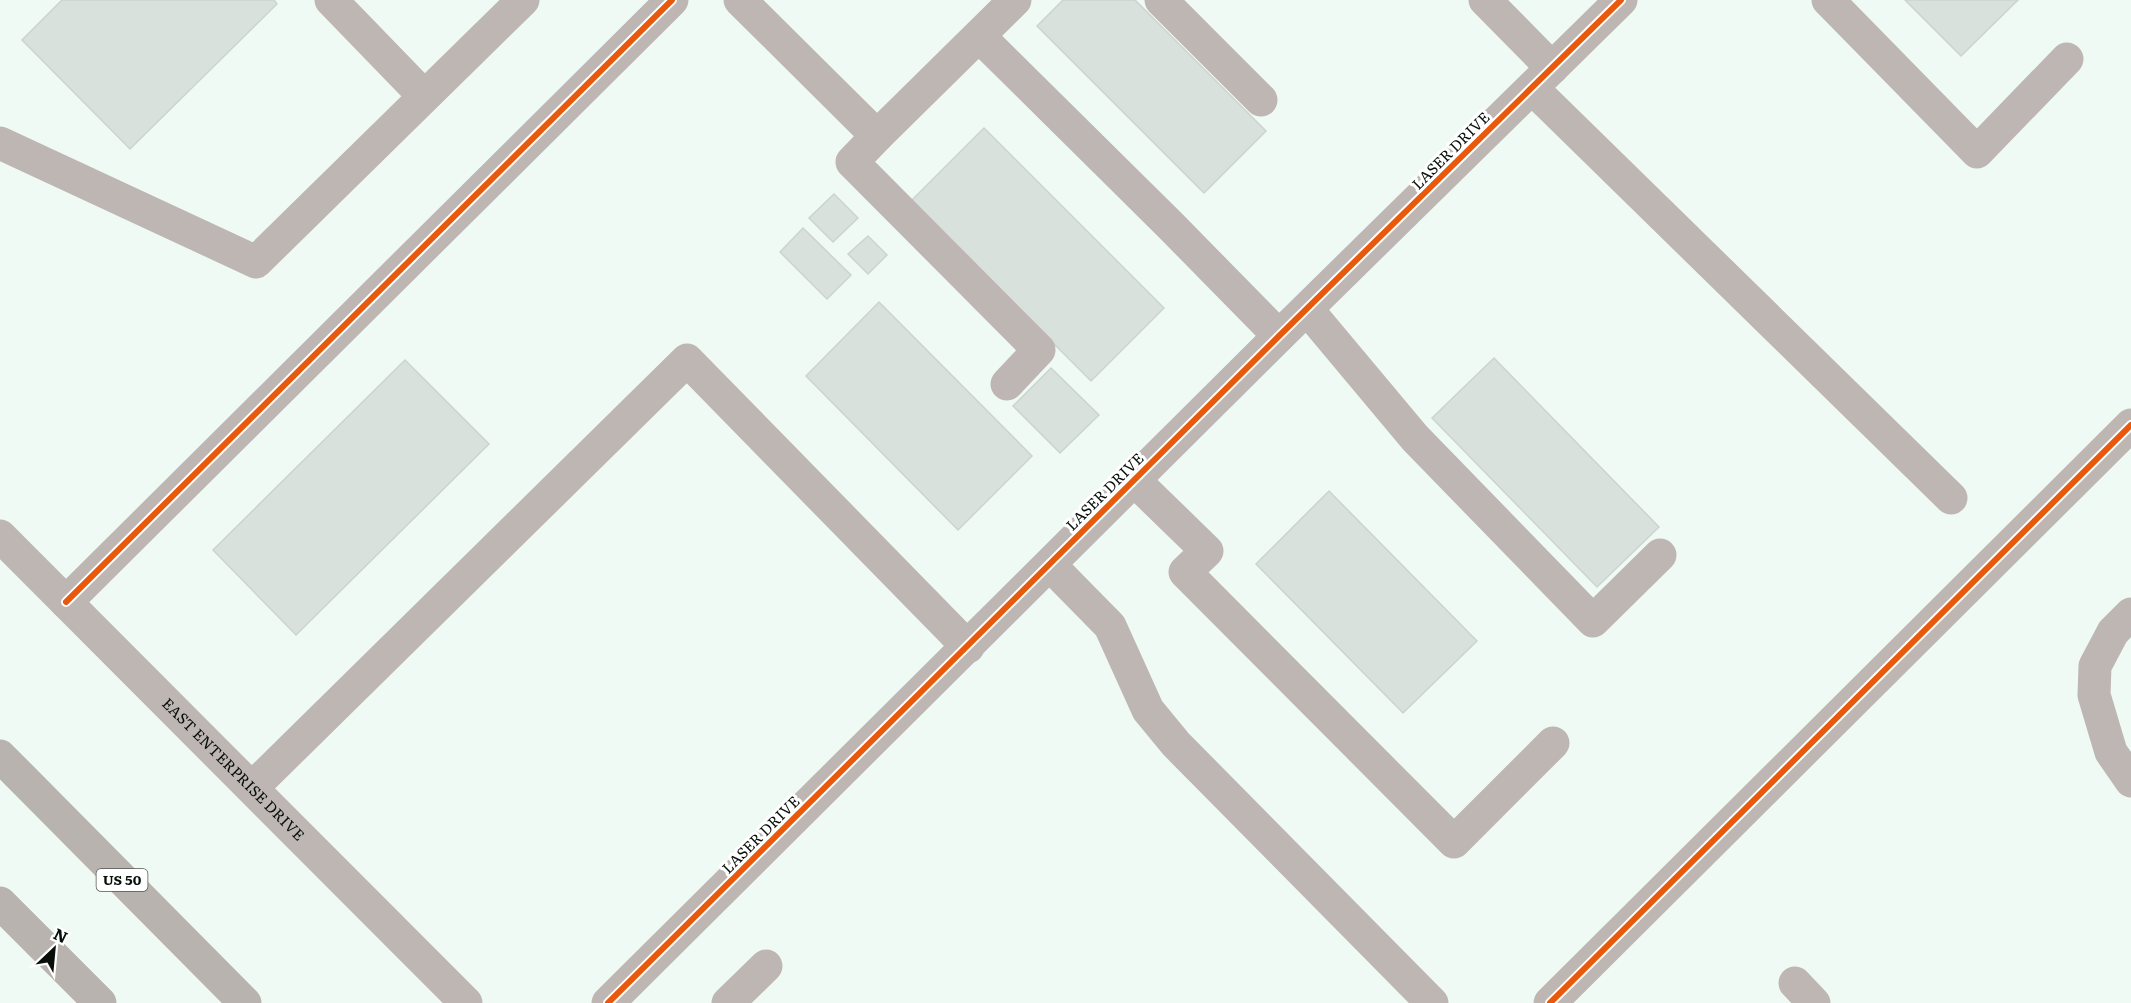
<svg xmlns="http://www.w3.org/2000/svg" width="2131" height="1003" font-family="Literata,serif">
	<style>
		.building { fill: #d8e1dc; stroke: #cbd4cf; stroke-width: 1.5 }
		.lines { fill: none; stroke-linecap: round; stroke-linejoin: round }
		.minor { stroke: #bdb6b3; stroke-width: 33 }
		.highway { stroke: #b8b3ae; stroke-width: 33 }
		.cycleway-casing { stroke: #fff; stroke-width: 10 }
		.cycleway { stroke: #e8590c; stroke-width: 6 }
		.labels { text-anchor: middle; stroke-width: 6; stroke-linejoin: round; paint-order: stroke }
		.shield { fill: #fff; stroke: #525754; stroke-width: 1.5 }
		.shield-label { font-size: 14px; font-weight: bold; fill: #080f0b }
		.street-label { font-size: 15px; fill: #080f0b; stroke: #fff }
	</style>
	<rect width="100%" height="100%" fill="#f0faf4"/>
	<g class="building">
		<polygon points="62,0 274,0 277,4 130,149 22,40"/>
		<polygon points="1063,0 1135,0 1266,131 1204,193 1037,26"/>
		<polygon points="1905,0 2018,0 1961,56"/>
		<polygon points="984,128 1164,308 1091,381 911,201"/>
		<polygon points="834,194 858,218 833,242 809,218"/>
		<polygon points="803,228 851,275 827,299 780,252"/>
		<polygon points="868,236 887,255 868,274 848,254"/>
		<polygon points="879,302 1032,456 958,530 806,376"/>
		<polygon points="1494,358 1659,527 1597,587 1432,418"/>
		<polygon points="405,360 489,444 296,635 213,550"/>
		<polygon points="1051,368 1099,415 1060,453 1013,406"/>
		<polygon points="1329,491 1477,641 1403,713 1256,564"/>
	</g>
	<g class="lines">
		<g class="minor">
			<polyline points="331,0 424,96"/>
			<polyline points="740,0 877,136 1015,0"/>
			<polyline points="1161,0 1261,100"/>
			<polyline points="1485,0 1552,68"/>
			<polyline points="1828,0 1977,152 2067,59"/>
			<polyline points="979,36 1171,226 1279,336"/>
			<polyline points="1532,88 1951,498"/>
			<polyline points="877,136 852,162 1039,350 1007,384"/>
			<polyline points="0,143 256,262 523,0"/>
			<polyline points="1307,309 1415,438 1593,621 1660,555"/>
			<polyline points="1134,480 1207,551 1185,572 1454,842 1553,743"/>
			<path id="s1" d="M0,536L466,1003"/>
			<polyline points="1050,565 1110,626 1148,710 1176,744 1432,1003"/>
			<polyline points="66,602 672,0"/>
			<polyline points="2131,614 2113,632 2095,666 2094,695 2111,752 2131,781"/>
			<polyline points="252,788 687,360 968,647"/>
			<polyline points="1795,983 1814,1003"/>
			<polyline points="608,1003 1279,336 1621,0"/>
			<polyline points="728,1003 766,966"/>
			<polyline points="1550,1003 2131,425"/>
		</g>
		<g class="highway">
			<polyline points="0,756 245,1003"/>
			<polyline points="0,903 100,1003"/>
		</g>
		<defs>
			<g id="cycleway">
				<polyline points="66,602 672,0"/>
				<polyline points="608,1003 1279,336 1621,0"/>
				<polyline points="1550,1003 2131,425"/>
			</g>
		</defs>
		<use href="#cycleway" class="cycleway-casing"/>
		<use href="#cycleway" class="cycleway"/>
	</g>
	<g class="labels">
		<rect class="shield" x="96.5" y="869" width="51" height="22" rx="4.5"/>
		<g class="shield-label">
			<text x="122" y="885">US 50</text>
		</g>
		<g class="street-label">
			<text transform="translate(1451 151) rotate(-45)" y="5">LASER DRIVE</text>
			<text transform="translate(1105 492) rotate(-45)" y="5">LASER DRIVE</text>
			<text dy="5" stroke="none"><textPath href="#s1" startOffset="330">EAST ENTERPRISE DRIVE</textPath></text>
			<text transform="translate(761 835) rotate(-45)" y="5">LASER DRIVE</text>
		</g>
	</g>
	<g transform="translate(54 949) rotate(26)" stroke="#ffffff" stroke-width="4.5" paint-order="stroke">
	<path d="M0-4.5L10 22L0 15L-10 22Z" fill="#080f0b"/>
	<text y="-9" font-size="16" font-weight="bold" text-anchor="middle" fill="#080f0b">N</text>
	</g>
</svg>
